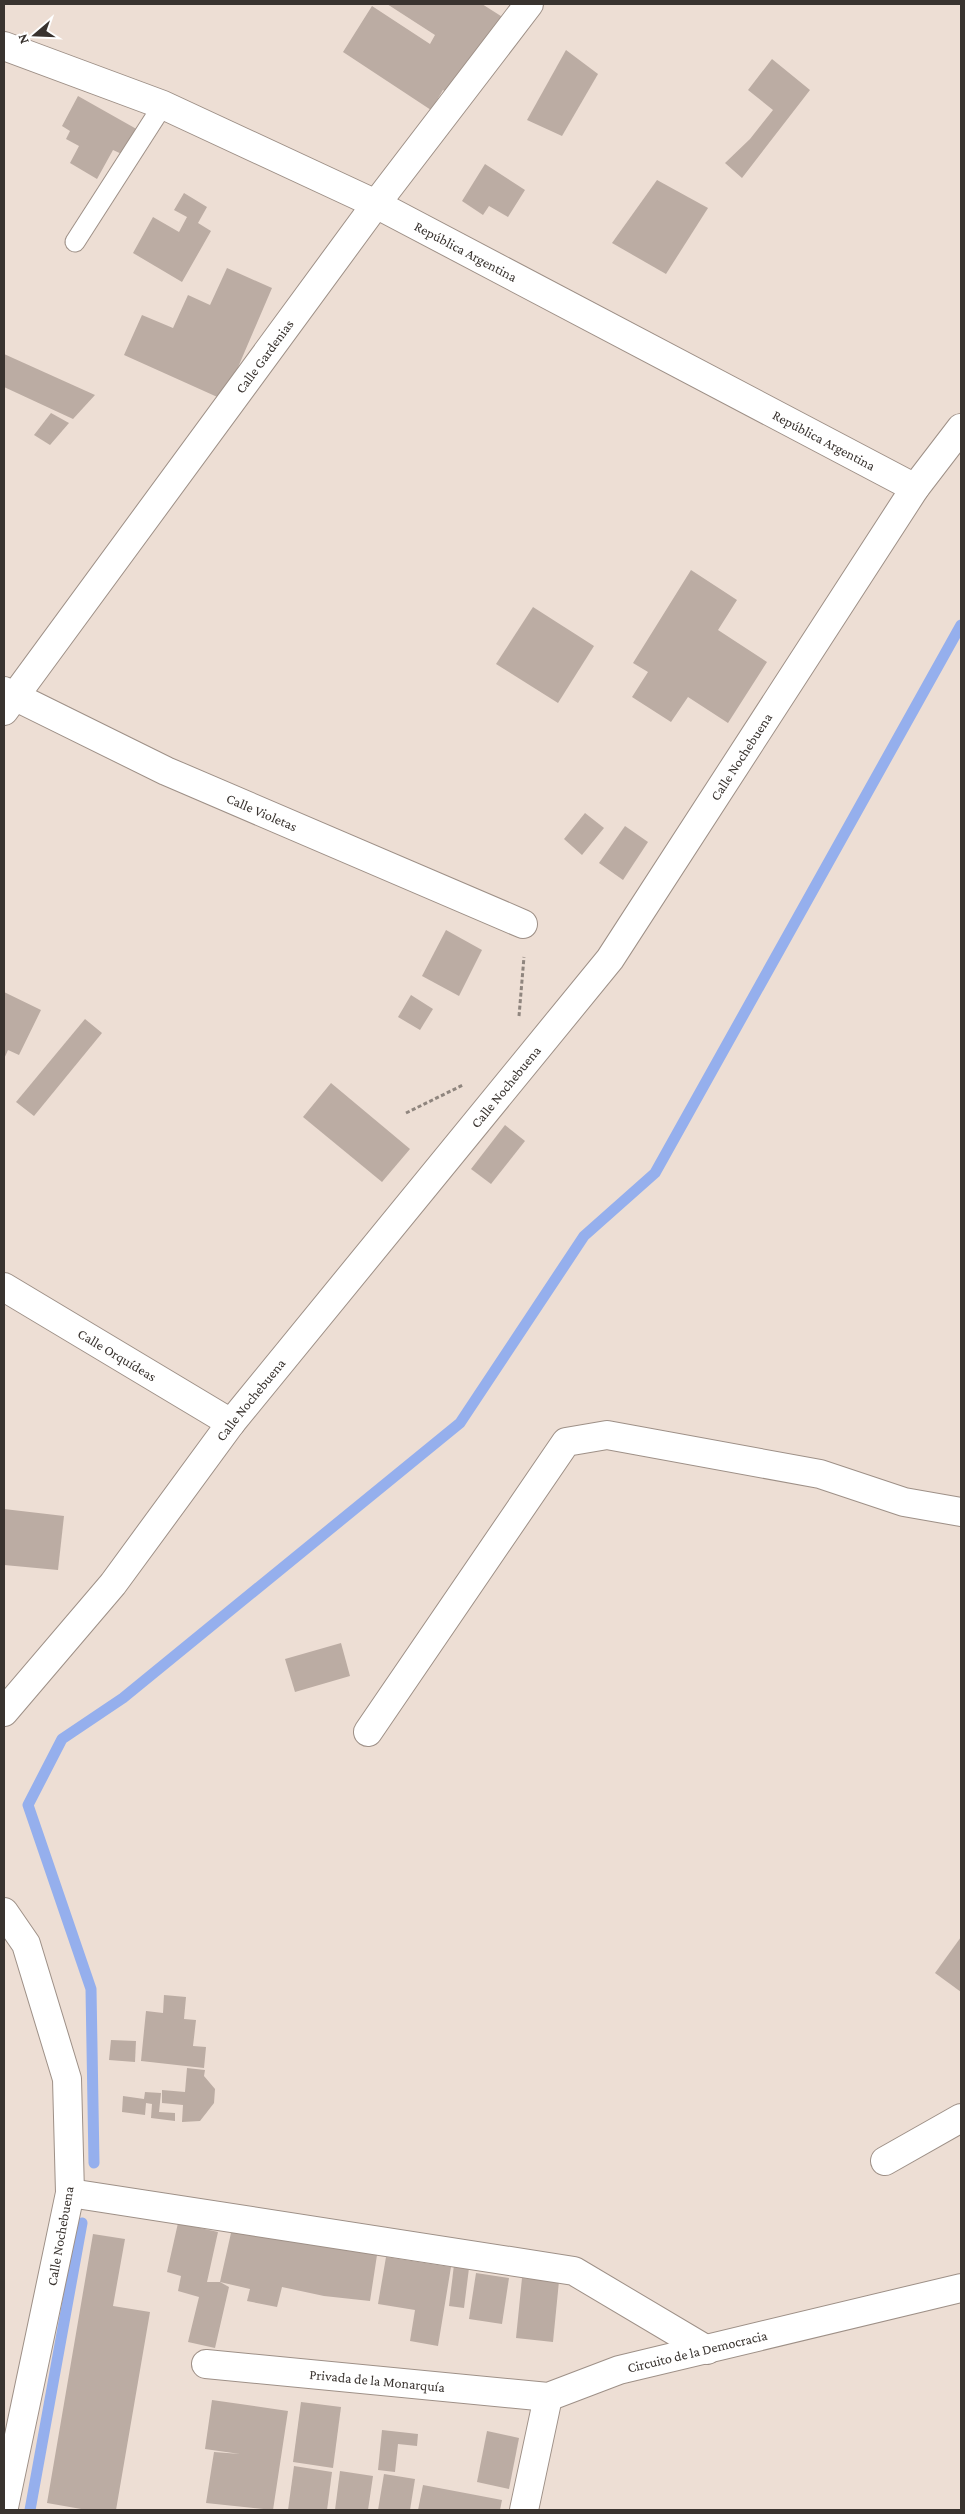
<svg xmlns="http://www.w3.org/2000/svg" width="965" height="2514" font-family="'Crimson Pro',serif">
	<style>
		.lines { fill: none; stroke-linecap: round; stroke-linejoin: round }
		.stream { stroke: #95afed; stroke-width: 11 }
		.building { fill: #bbaca3 }
		.service-casing { stroke: #9e9087; stroke-width: 21 }
		.minor-casing { stroke: #9e9087; stroke-width: 30 }
		.path { stroke: #8f857e; stroke-width: 3; stroke-dasharray: 4 2.5; stroke-linecap: butt }
		.service { stroke: #fff; stroke-width: 19 }
		.minor { stroke: #fff; stroke-width: 28 }
		.labels { text-anchor: middle; stroke-width: 4.5; stroke-linejoin: round; paint-order: stroke }
		.street-label { font-size: 14px; fill: #39332f; stroke: #fff }
	</style>
	<rect width="100%" height="100%" fill="#edded4"/>
	<g class="lines">
		<g class="stream">
			<polyline points="94,2163 91,1989 28,1805 62,1739 123,1698 460,1423 584,1236 655,1173 961,625"/>
			<polyline points="30,2510 82,2223"/>
		</g>
	</g>
	<g class="building">
		<polygon points="387,4 482,4 504,18 453,97 443,90 431,110 343,52 372,6 430,44 435,35"/>
		<polygon points="566,50 598,74 562,136 527,120"/>
		<polygon points="772,59 810,90 742,178 725,163 750,139 773,110 748,90"/>
		<polygon points="78,96 140,131 126,156 113,150 97,179 70,163 79,146 66,139 70,131 62,126"/>
		<polygon points="485,164 525,190 508,217 489,206 483,215 462,201"/>
		<polygon points="657,180 708,208 666,274 612,243"/>
		<polygon points="184,193 207,207 198,223 211,231 182,282 133,253 153,217 179,232 187,217 174,210"/>
		<polygon points="227,268 272,288 224,400 124,355 142,315 173,328 188,295 210,305"/>
		<polygon points="4,354 95,395 73,419 4,387"/>
		<polygon points="51,413 69,423 50,445 34,435"/>
		<polygon points="691,570 737,600 718,630 767,662 728,723 688,697 671,722 632,697 648,672 633,663"/>
		<polygon points="533,607 594,646 558,703 496,664"/>
		<polygon points="585,813 604,828 582,855 564,839"/>
		<polygon points="625,826 648,842 623,880 599,863"/>
		<polygon points="446,930 482,950 459,996 422,976"/>
		<polygon points="4,992 41,1010 19,1055 8,1050 4,1059"/>
		<polygon points="411,995 433,1009 420,1030 398,1017"/>
		<polygon points="85,1019 102,1033 34,1116 16,1102"/>
		<polygon points="331,1083 410,1149 382,1182 303,1117"/>
		<polygon points="505,1125 525,1141 491,1184 471,1169"/>
		<polygon points="4,1509 64,1516 58,1570 4,1565"/>
		<polygon points="341,1643 350,1676 295,1692 285,1659"/>
		<polygon points="961,1937 961,1992 935,1973"/>
		<polygon points="164,1995 186,1997 184,2019 196,2020 193,2046 206,2047 204,2068 141,2061 146,2011 163,2013"/>
		<polygon points="111,2040 136,2041 135,2062 109,2060"/>
		<polygon points="187,2068 205,2070 204,2076 215,2089 214,2103 200,2121 182,2122 183,2105 162,2103 162,2090 185,2092"/>
		<polygon points="145,2092 161,2093 159,2112 175,2113 175,2121 151,2118 152,2104 146,2103 145,2115 122,2112 123,2096 144,2099"/>
		<polygon points="178,2223 218,2232 207,2282 220,2282 229,2287 215,2348 188,2342 199,2297 178,2291 181,2276 167,2272"/>
		<polygon points="233,2224 377,2255 370,2301 324,2296 282,2287 277,2307 247,2301 250,2289 220,2282"/>
		<polygon points="93,2234 125,2239 113,2306 150,2312 116,2510 87,2510 47,2503"/>
		<polygon points="386,2257 451,2267 438,2346 410,2341 415,2310 378,2304"/>
		<polygon points="454,2265 469,2268 464,2308 449,2306"/>
		<polygon points="476,2273 509,2278 502,2324 469,2319"/>
		<polygon points="522,2278 559,2281 553,2342 516,2338"/>
		<polygon points="212,2400 288,2411 273,2510 206,2503 214,2452 240,2454 205,2449"/>
		<polygon points="301,2402 341,2407 333,2468 293,2462"/>
		<polygon points="382,2430 418,2434 417,2446 398,2444 395,2472 378,2470"/>
		<polygon points="487,2431 519,2438 509,2489 477,2482"/>
		<polygon points="294,2466 332,2472 327,2510 288,2510"/>
		<polygon points="340,2471 373,2476 368,2510 335,2510"/>
		<polygon points="384,2474 415,2479 410,2510 378,2510"/>
		<polygon points="423,2485 502,2500 500,2510 418,2510"/>
	</g>
	<g class="lines">
		<defs>
			<polyline id="service" points="75,242 163,105"/>
			<g id="minor">
				<path id="s1" d="M4,46L163,105L376,204L915,488"/>
				<path id="s2" d="M4,691L166,771L523,924"/>
				<path id="s3" d="M4,711L376,204L529,4"/>
				<path id="s4" d="M4,1287L231,1423"/>
				<path id="s5" d="M4,1712L113,1584L231,1423L610,959L915,488L961,428"/>
				<polyline points="368,1732 566,1442 607,1435 820,1474 904,1502 961,1512"/>
				<polyline points="4,1912 26,1944 67,2079 70,2193 4,2507"/>
				<polyline points="885,2161 961,2118"/>
				<polyline points="70,2193 574,2271 707,2350"/>
				<path id="s6" d="M206,2364L548,2397L619,2370L961,2288"/>
				<polyline points="524,2510 548,2397"/>
			</g>
		</defs>
		<use href="#service" class="service-casing"/>
		<use href="#minor" class="minor-casing"/>
		<g class="path">
			<polyline points="519,1016 524,957"/>
			<polyline points="406,1113 463,1085"/>
		</g>
		<use href="#service" class="service"/>
		<use href="#minor" class="minor"/>
	</g>
	<g class="labels">
		<g class="street-label">
			<text dy="5" stroke="none"><textPath href="#s1" startOffset="506">República Argentina</textPath></text>
			<text dy="5" stroke="none"><textPath href="#s3" startOffset="440">Calle Gardenias</textPath></text>
			<text dy="5" stroke="none"><textPath href="#s1" startOffset="911">República Argentina</textPath></text>
			<text dy="5" stroke="none"><textPath href="#s5" startOffset="1208">Calle Nochebuena</textPath></text>
			<text dy="5" stroke="none"><textPath href="#s2" startOffset="285">Calle Violetas</textPath></text>
			<text dy="5" stroke="none"><textPath href="#s5" startOffset="802">Calle Nochebuena</textPath></text>
			<text dy="5" stroke="none"><textPath href="#s4" startOffset="132">Calle Orquídeas</textPath></text>
			<text dy="5" stroke="none"><textPath href="#s5" startOffset="398">Calle Nochebuena</textPath></text>
			<text transform="translate(60 2236) rotate(-80)" y="5">Calle Nochebuena</text>
			<text dy="5" stroke="none"><textPath href="#s6" startOffset="500">Circuito de la Democracia</textPath></text>
			<text dy="5" stroke="none"><textPath href="#s6" startOffset="172">Privada de la Monarquía</textPath></text>
		</g>
	</g>
	<rect width="965" height="2514" fill="none" stroke="#39332f" stroke-width="10"/>
	<g transform="translate(35 35) rotate(251)" stroke="#ffffff" stroke-width="4" paint-order="stroke">
	<path d="M0-4L9 19L0 12L-9 19Z" fill="#39332f"/>
	<text y="-8" font-size="14" font-weight="bold" text-anchor="middle" fill="#39332f">N</text>
	</g>
</svg>
